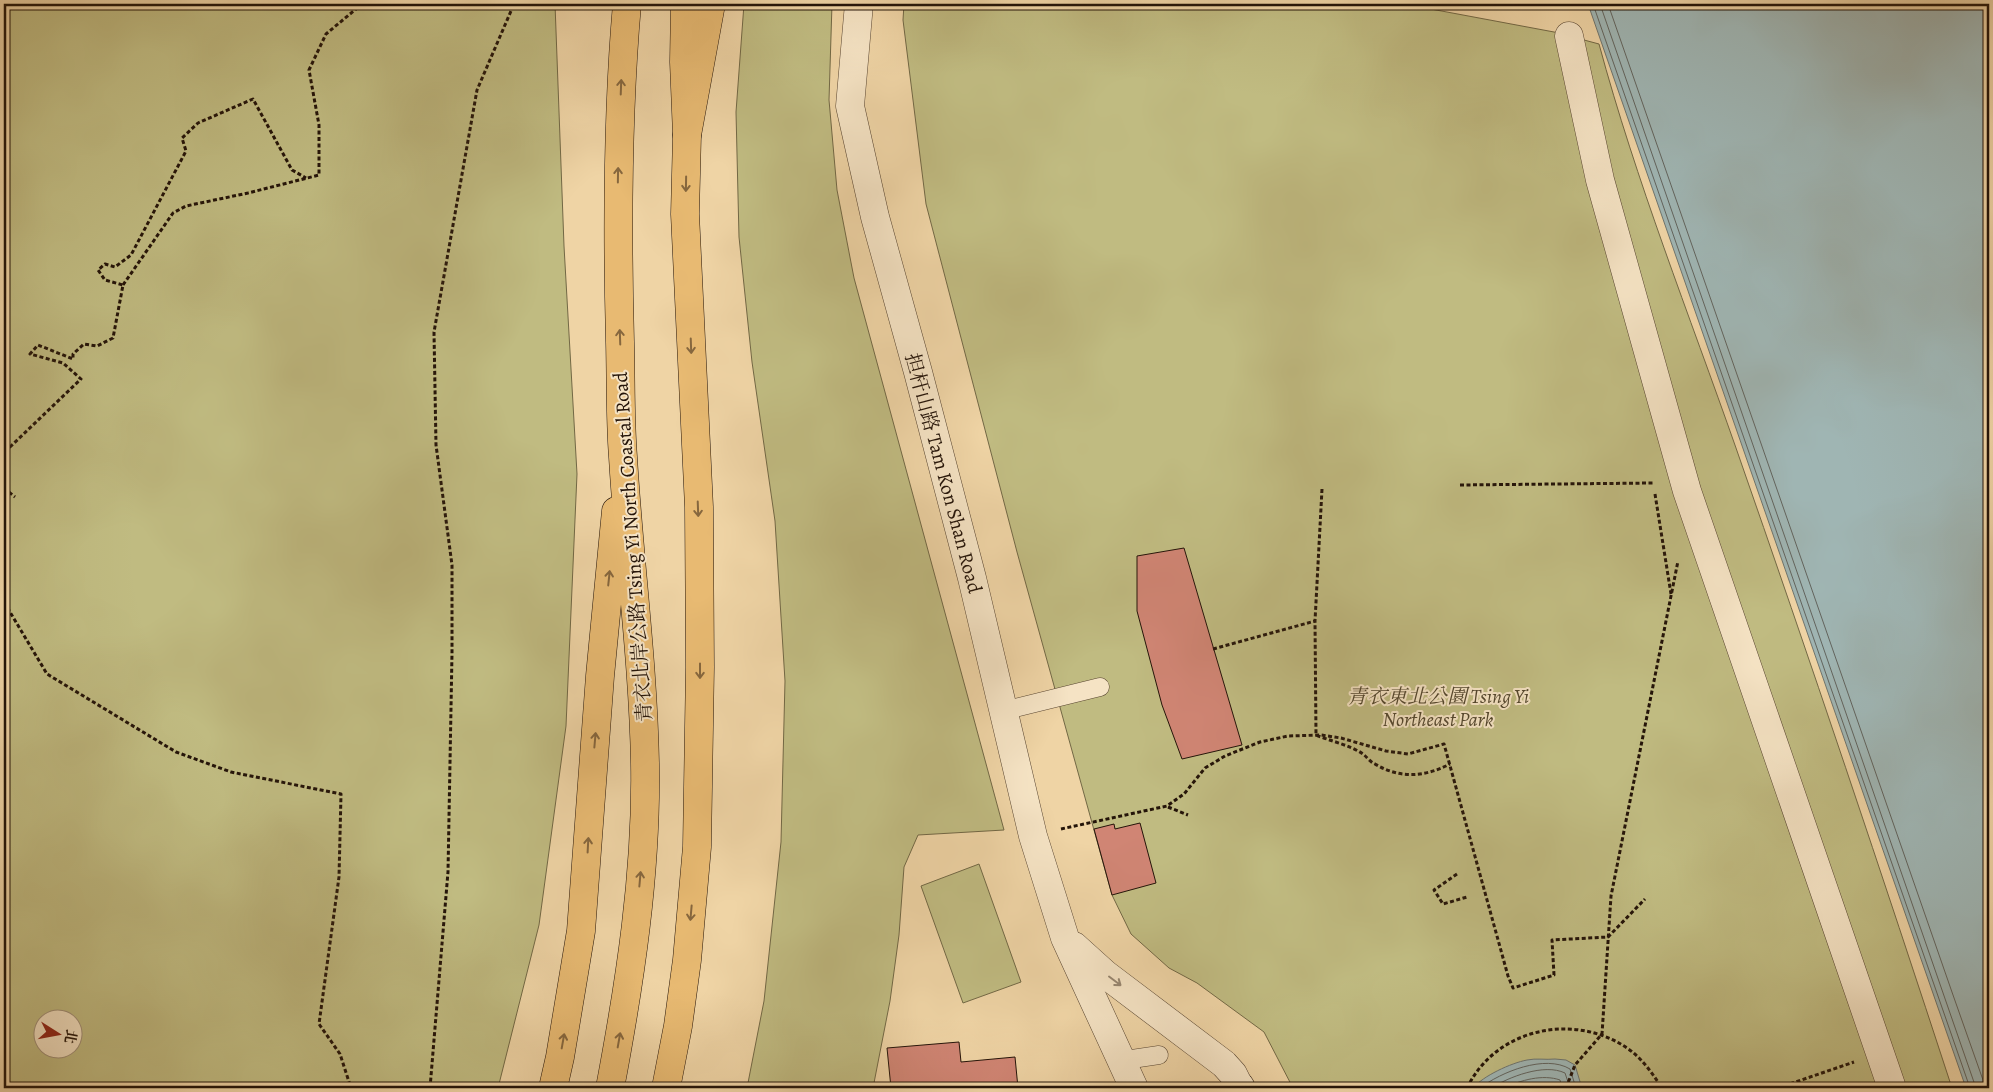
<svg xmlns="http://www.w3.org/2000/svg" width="1993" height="1092" font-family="Alegreya,'Noto Serif TC',serif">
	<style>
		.green { fill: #c0bb81; stroke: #726845; fill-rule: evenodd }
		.water { fill: #9fb5b3; stroke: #6e756f }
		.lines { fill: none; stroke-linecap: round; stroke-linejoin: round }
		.shore { stroke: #62645e; stroke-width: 1 }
		.building { fill: #d08574; stroke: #241409 }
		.lane-casing { stroke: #574430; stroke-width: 19 }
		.street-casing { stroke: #574430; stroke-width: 29 }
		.secondary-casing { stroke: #241409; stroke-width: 29 }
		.primary-casing { stroke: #241409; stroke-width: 29 }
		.highway-casing { stroke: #241409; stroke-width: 29 }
		.path { stroke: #241409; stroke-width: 3; stroke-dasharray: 4 2.5; stroke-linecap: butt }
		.lane { stroke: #f5e3c4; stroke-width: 18 }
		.street { stroke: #f5e3c4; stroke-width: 28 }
		.secondary { stroke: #f5e3c4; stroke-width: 28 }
		.primary { stroke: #e8ba72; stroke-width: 28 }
		.highway { stroke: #e8ba72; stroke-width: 28 }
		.oneway { stroke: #86673e }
		.oneway2 { stroke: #978670 }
		.labels { text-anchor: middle; stroke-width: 4; stroke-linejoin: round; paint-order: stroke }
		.street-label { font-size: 20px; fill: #241409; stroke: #f5e3c4 }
		.park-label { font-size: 20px; font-style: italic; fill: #53462d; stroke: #f5e3c4 }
	</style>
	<rect width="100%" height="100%" fill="#efd4a5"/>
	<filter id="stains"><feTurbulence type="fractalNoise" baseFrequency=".004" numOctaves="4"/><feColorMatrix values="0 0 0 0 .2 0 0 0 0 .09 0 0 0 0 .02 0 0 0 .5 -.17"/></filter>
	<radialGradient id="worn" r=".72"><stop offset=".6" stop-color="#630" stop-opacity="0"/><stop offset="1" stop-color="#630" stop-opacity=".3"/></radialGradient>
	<g class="green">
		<path d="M4,4H555L564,246L577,474L566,726L539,925L498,1088H4ZM42,1020H72V1050H42Z"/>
		<polygon points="744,4 832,4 829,100 837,190 854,278 1004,830 918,835 904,867 899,935 890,1001 873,1088 747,1088 764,1001 781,842 785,681 775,521 752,362 739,237 736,112"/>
		<path d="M904,4H1404L1554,32L1599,44C1636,181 1689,314 1736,448C1810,660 1882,874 1952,1088H1293L1264,1032L1197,983L1169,968L1131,934L1112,895L1017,552L926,204L903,20Z"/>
		<polygon points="979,864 1021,982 963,1003 921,886"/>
	</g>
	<g class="water">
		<polygon points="1588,4 1989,4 1989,1088 1966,1088"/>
		<path d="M1555,1059L1566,1060L1575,1065L1581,1085V1088H1473C1483,1076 1511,1063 1527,1060C1536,1058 1546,1060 1555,1059Z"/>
	</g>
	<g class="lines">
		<g class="shore">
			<polyline points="1593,4 1970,1088"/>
			<polyline points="1600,4 1976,1088"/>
			<polyline points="1608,4 1953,995 1983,1080 1984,1088"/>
			<path d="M1480,1088C1501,1072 1545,1054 1570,1069L1576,1088"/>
			<path d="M1491,1088C1509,1077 1544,1063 1565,1073L1570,1088"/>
			<path d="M1505,1088C1520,1080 1543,1074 1560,1080L1562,1088"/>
		</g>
	</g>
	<g class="building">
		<polygon points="1184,548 1242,745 1182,759 1162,705 1137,611 1137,556"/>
		<polygon points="1140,823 1156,883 1112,895 1094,829 1114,824 1115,829"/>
		<polygon points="959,1042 961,1062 1015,1057 1018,1088 891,1088 887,1048"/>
	</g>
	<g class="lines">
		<defs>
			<g id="lane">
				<polyline points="1003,711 1100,687"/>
				<polyline points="1120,1058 1132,1059 1159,1055"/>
			</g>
			<g id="street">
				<polyline points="859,4 850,106 875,217 918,372 972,578 1033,836 1065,938 1134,1088"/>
				<polyline points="1569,36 1600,180 1687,491 1892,1088"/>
				<polyline points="1074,946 1105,974 1224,1064 1233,1074 1240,1088"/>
			</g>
			<polyline id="secondary" points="1240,1086 1241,1088"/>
			<g id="primary">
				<polyline points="553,1088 560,1057 581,931 600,676 616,511"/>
				<path d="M610,1088C630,982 647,872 645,763C643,660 629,559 623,457C620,419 621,381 620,342C617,229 617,117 627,4"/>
				<polyline points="666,1088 678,1026 687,960 697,847 700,667 699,507 685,214 687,135 711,4"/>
			</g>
			<polyline id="highway" points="685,4 684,62 687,135"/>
		</defs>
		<use href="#lane" class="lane-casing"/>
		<use href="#street" class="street-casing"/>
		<use href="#secondary" class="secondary-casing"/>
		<use href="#primary" class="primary-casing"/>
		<use href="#highway" class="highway-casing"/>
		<g class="path">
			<polyline points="123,285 173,213 186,206 248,193 319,175 319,125 309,70 326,34 362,4"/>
			<polyline points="4,444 10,447 81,379 63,363 30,354 38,345 73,359 73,354 84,344 97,346 113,338 123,285 105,280 98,270 105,264 115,267 131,255 186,151 182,138 198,123 253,99 292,170 306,178"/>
			<polyline points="1460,485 1653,483 1653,485"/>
			<polyline points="4,488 15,497"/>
			<path d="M1322,489L1315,621L1316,735C1330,741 1350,745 1363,754C1367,757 1370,762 1375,764C1400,779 1425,777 1450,764"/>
			<polyline points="1655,494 1671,594"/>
			<polyline points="4,602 47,674 176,752 231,772 341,794 339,877 319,1024 340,1054 351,1088"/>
			<polyline points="1213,649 1315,621"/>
			<polyline points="1168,807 1188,815"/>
			<polyline points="1061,829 1167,806 1184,794 1205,768 1225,756 1260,742 1288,736 1321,735 1341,738 1386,751 1408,754 1444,744 1508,976 1513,988 1554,975 1552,940 1608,937 1645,899"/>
			<polyline points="1457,874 1434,890 1443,904 1467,897"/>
			<polyline points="430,1088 448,872 452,653 452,565 436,445 434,332 477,90 514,4"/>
			<path d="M1467,1088C1496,1028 1574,1012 1627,1048C1642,1058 1652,1073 1662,1088"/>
			<polyline points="1566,1088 1575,1065 1602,1034 1611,896 1678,561"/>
			<polyline points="1778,1088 1854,1062"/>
		</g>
		<use href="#lane" class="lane"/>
		<use href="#street" class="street"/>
		<use href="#secondary" class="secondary"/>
		<use href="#primary" class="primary"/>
		<use href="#highway" class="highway"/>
	</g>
	<defs><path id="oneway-shaft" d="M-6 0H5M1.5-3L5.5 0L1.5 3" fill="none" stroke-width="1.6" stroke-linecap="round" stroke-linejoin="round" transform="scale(1.25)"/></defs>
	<g class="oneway">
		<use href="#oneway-shaft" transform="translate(621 87) rotate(-88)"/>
		<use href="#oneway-shaft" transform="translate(618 175) rotate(-89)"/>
		<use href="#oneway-shaft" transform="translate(686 184) rotate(91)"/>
		<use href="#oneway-shaft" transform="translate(620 337) rotate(-92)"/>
		<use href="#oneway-shaft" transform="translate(691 346) rotate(88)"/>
		<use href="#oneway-shaft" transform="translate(698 509) rotate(88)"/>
		<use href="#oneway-shaft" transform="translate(609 578) rotate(-84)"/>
		<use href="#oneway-shaft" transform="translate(700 671) rotate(90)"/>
		<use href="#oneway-shaft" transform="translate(595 740) rotate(-85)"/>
		<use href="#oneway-shaft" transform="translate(588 845) rotate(-87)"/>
		<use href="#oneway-shaft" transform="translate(640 879) rotate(-85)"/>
		<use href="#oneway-shaft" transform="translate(691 913) rotate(95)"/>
		<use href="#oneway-shaft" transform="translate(619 1040) rotate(-80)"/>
		<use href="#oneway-shaft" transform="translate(563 1041) rotate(-80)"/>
	</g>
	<use class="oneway2" href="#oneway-shaft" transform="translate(1115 981) rotate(37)"/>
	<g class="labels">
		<g class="street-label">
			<text transform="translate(944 473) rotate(75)" y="7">担杆山路 Tam Kon Shan Road</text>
			<text transform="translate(632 547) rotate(-94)" y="7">青衣北岸公路 Tsing Yi North Coastal Road</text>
		</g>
		<g class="park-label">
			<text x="1438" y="703">青衣東北公園 Tsing Yi<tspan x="1438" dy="23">Northeast Park</tspan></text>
		</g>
	</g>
	<rect width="1993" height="1092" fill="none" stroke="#efd4a5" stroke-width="20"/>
	<rect x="5" y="5" width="1983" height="1082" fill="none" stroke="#241409" stroke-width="2.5"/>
	<rect x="10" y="10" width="1973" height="1072" fill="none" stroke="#241409"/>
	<g transform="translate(58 1034) rotate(101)"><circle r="24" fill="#f5e3c4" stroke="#a19079"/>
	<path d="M0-4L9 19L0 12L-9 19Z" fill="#8f2418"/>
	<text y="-8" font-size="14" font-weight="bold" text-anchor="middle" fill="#241409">北</text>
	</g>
	<rect width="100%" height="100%" filter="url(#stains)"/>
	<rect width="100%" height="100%" fill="url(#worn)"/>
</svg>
